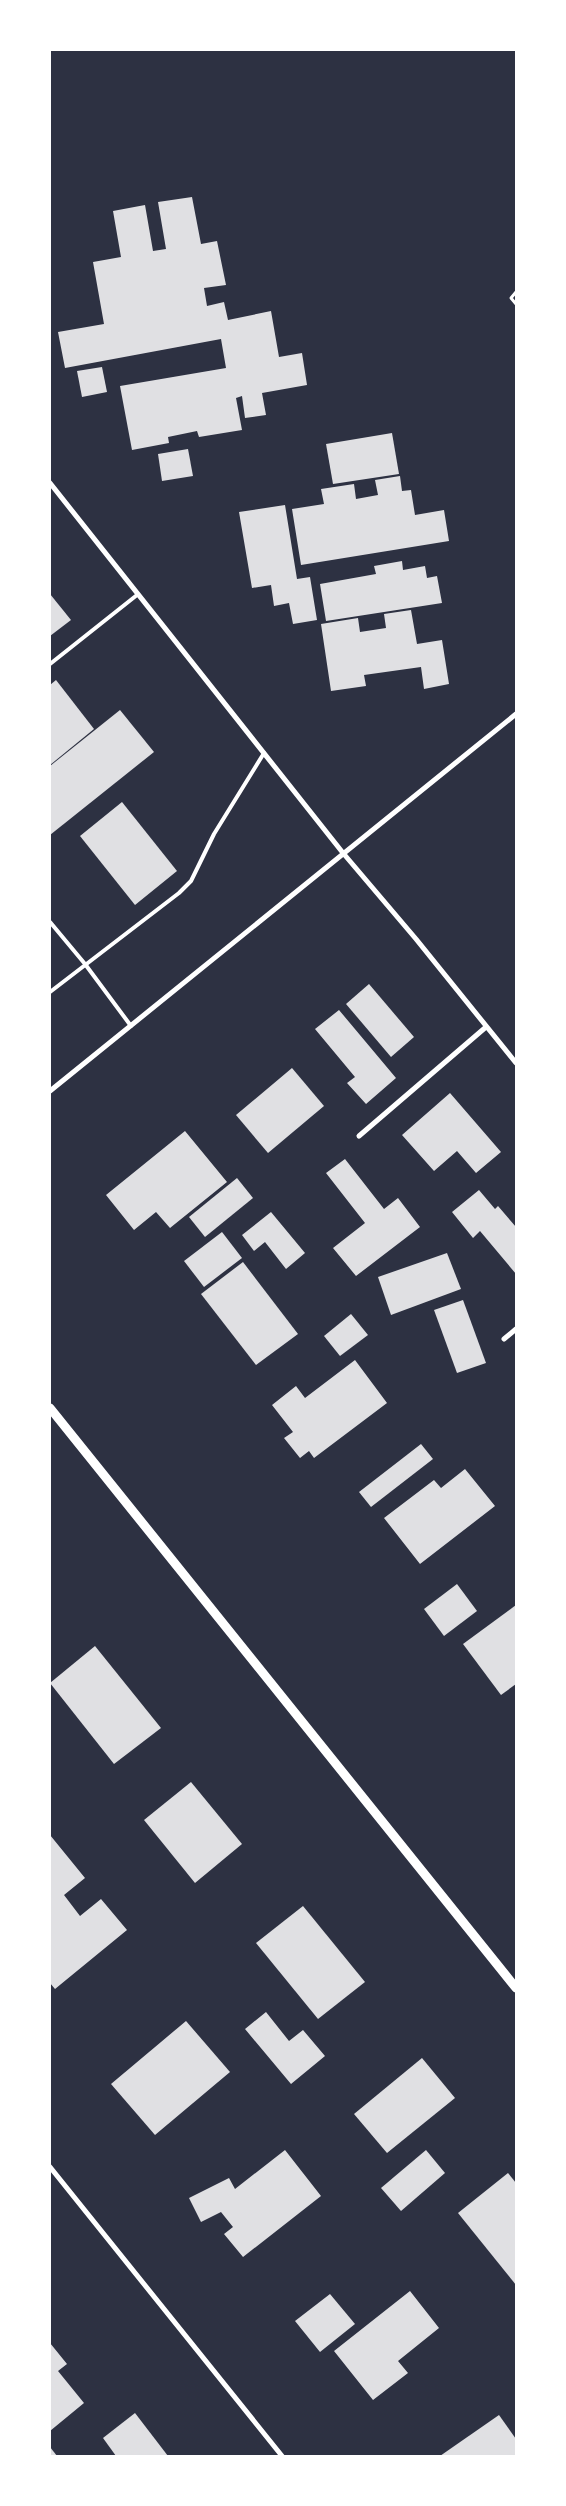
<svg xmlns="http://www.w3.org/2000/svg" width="566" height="2506" font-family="Merriweather,serif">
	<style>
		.building { fill: #e0e0e3 }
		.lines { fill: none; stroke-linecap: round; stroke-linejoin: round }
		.path { stroke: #fff; stroke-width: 3 }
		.service { stroke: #fff; stroke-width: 4 }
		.minor { stroke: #fff; stroke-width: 5 }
		.tertiary { stroke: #fff; stroke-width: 9 }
	</style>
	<rect width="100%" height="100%" fill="#2d3142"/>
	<g class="building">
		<polygon points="192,197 201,244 217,241 226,285 204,288 207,306 224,302 228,320 271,311 279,357 302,353 307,385 262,393 266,415 245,418 242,396 236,398 242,430 199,437 197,431 168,437 169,443 132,450 120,386 226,368 221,339 65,368 58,332 104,324 93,262 121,257 113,211 145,205 153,251 166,249 158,202"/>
		<polygon points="102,367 107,392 82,397 77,371"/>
		<polygon points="392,433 399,474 333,484 326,444"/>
		<polygon points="188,449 193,476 162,481 158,454"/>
		<polygon points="400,476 402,491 411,490 415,515 444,510 449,541 301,565 292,509 324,504 321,489 354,484 356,499 378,495 375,480"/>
		<polygon points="285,505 297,579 310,577 317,620 293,624 289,603 274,606 271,585 252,588 239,512"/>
		<polygon points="402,561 403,570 425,566 427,578 437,576 442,603 326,621 320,584 376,574 374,566"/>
		<polygon points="50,594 71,620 50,636"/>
		<polygon points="411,610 417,644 442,640 449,684 424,689 421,667 364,675 366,686 331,691 321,624 358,618 360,632 386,628 384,614"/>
		<polygon points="56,680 94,729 50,765 50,685"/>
		<polygon points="120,710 154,752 50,835 50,766"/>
		<polygon points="122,802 177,871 135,905 80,836"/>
		<polygon points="369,984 414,1037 391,1057 346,1004"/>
		<polygon points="339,1010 396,1078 366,1104 347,1083 355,1077 315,1029"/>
		<polygon points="292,1068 324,1106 268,1153 236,1115"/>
		<polygon points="450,1093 501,1152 476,1173 457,1151 434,1171 402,1135"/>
		<polygon points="185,1131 227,1182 170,1228 156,1212 134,1230 106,1195"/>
		<polygon points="345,1159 384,1209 398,1198 420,1227 356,1276 333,1248 365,1223 326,1173"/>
		<polygon points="237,1178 253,1198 205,1237 189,1217"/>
		<polygon points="479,1190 495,1209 498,1206 516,1227 516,1274 480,1231 473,1238 452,1212"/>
		<polygon points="271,1212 305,1253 286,1269 265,1242 254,1251 242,1235"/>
		<polygon points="222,1232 242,1258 204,1287 184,1261"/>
		<polygon points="447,1253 461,1289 391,1315 378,1277"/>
		<polygon points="243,1262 298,1334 256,1365 201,1294"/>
		<polygon points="463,1300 486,1363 457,1373 434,1310"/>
		<polygon points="351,1314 368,1335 340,1356 324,1336"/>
		<polygon points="355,1360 387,1403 314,1458 309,1451 300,1458 284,1438 293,1432 272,1405 296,1386 305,1398"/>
		<polygon points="421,1444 433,1459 371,1507 359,1492"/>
		<polygon points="465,1469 495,1506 420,1564 384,1518 434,1480 441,1488"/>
		<polygon points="457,1584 477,1611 444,1636 424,1609"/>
		<polygon points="516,1605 516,1684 501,1695 463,1644"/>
		<polygon points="95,1646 161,1728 114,1764 50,1683"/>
		<polygon points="191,1782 242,1844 195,1883 144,1820"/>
		<polygon points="50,1835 85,1878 64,1895 80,1916 101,1899 127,1930 55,1989 50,1983"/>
		<polygon points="303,1906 365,1982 318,2019 256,1943"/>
		<polygon points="266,2012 289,2041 303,2030 325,2056 291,2084 245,2029"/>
		<polygon points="186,2021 230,2072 155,2135 111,2084"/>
		<polygon points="422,2058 455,2098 387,2153 354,2114"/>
		<polygon points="285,2150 321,2196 243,2257 224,2234 233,2227 221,2212 201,2222 189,2198 229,2178 235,2189"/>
		<polygon points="426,2150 445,2173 401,2211 381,2188"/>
		<polygon points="508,2173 516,2183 516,2285 458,2213"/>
		<polygon points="410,2291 439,2328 398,2361 408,2373 373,2400 334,2351"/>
		<polygon points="330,2294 355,2324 320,2352 295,2321"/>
		<polygon points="50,2343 67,2364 58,2371 84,2403 50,2431"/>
		<polygon points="135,2413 168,2456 116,2456 103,2438"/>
		<polygon points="499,2415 516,2439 516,2456 440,2456"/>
		<polygon points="50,2447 57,2456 50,2456"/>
	</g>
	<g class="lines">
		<polyline class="path" points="516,292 511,298 516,304"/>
		<g class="service">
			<polyline points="50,664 137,595"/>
			<polyline points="50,922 85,964 131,1026"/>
			<polyline points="50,992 179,893 191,881 214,834 264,753"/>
		</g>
		<g class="minor">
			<polyline points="50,483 343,853 416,939 516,1063"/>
			<polyline points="50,1091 516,714"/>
			<polyline points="359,1136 486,1027"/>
			<polyline points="504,1339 516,1329"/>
			<polyline points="50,2167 282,2456"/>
		</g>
		<polyline class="tertiary" points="50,1408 516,1988"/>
	</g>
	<rect width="566" height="2506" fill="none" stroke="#ffffff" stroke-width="102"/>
</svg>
